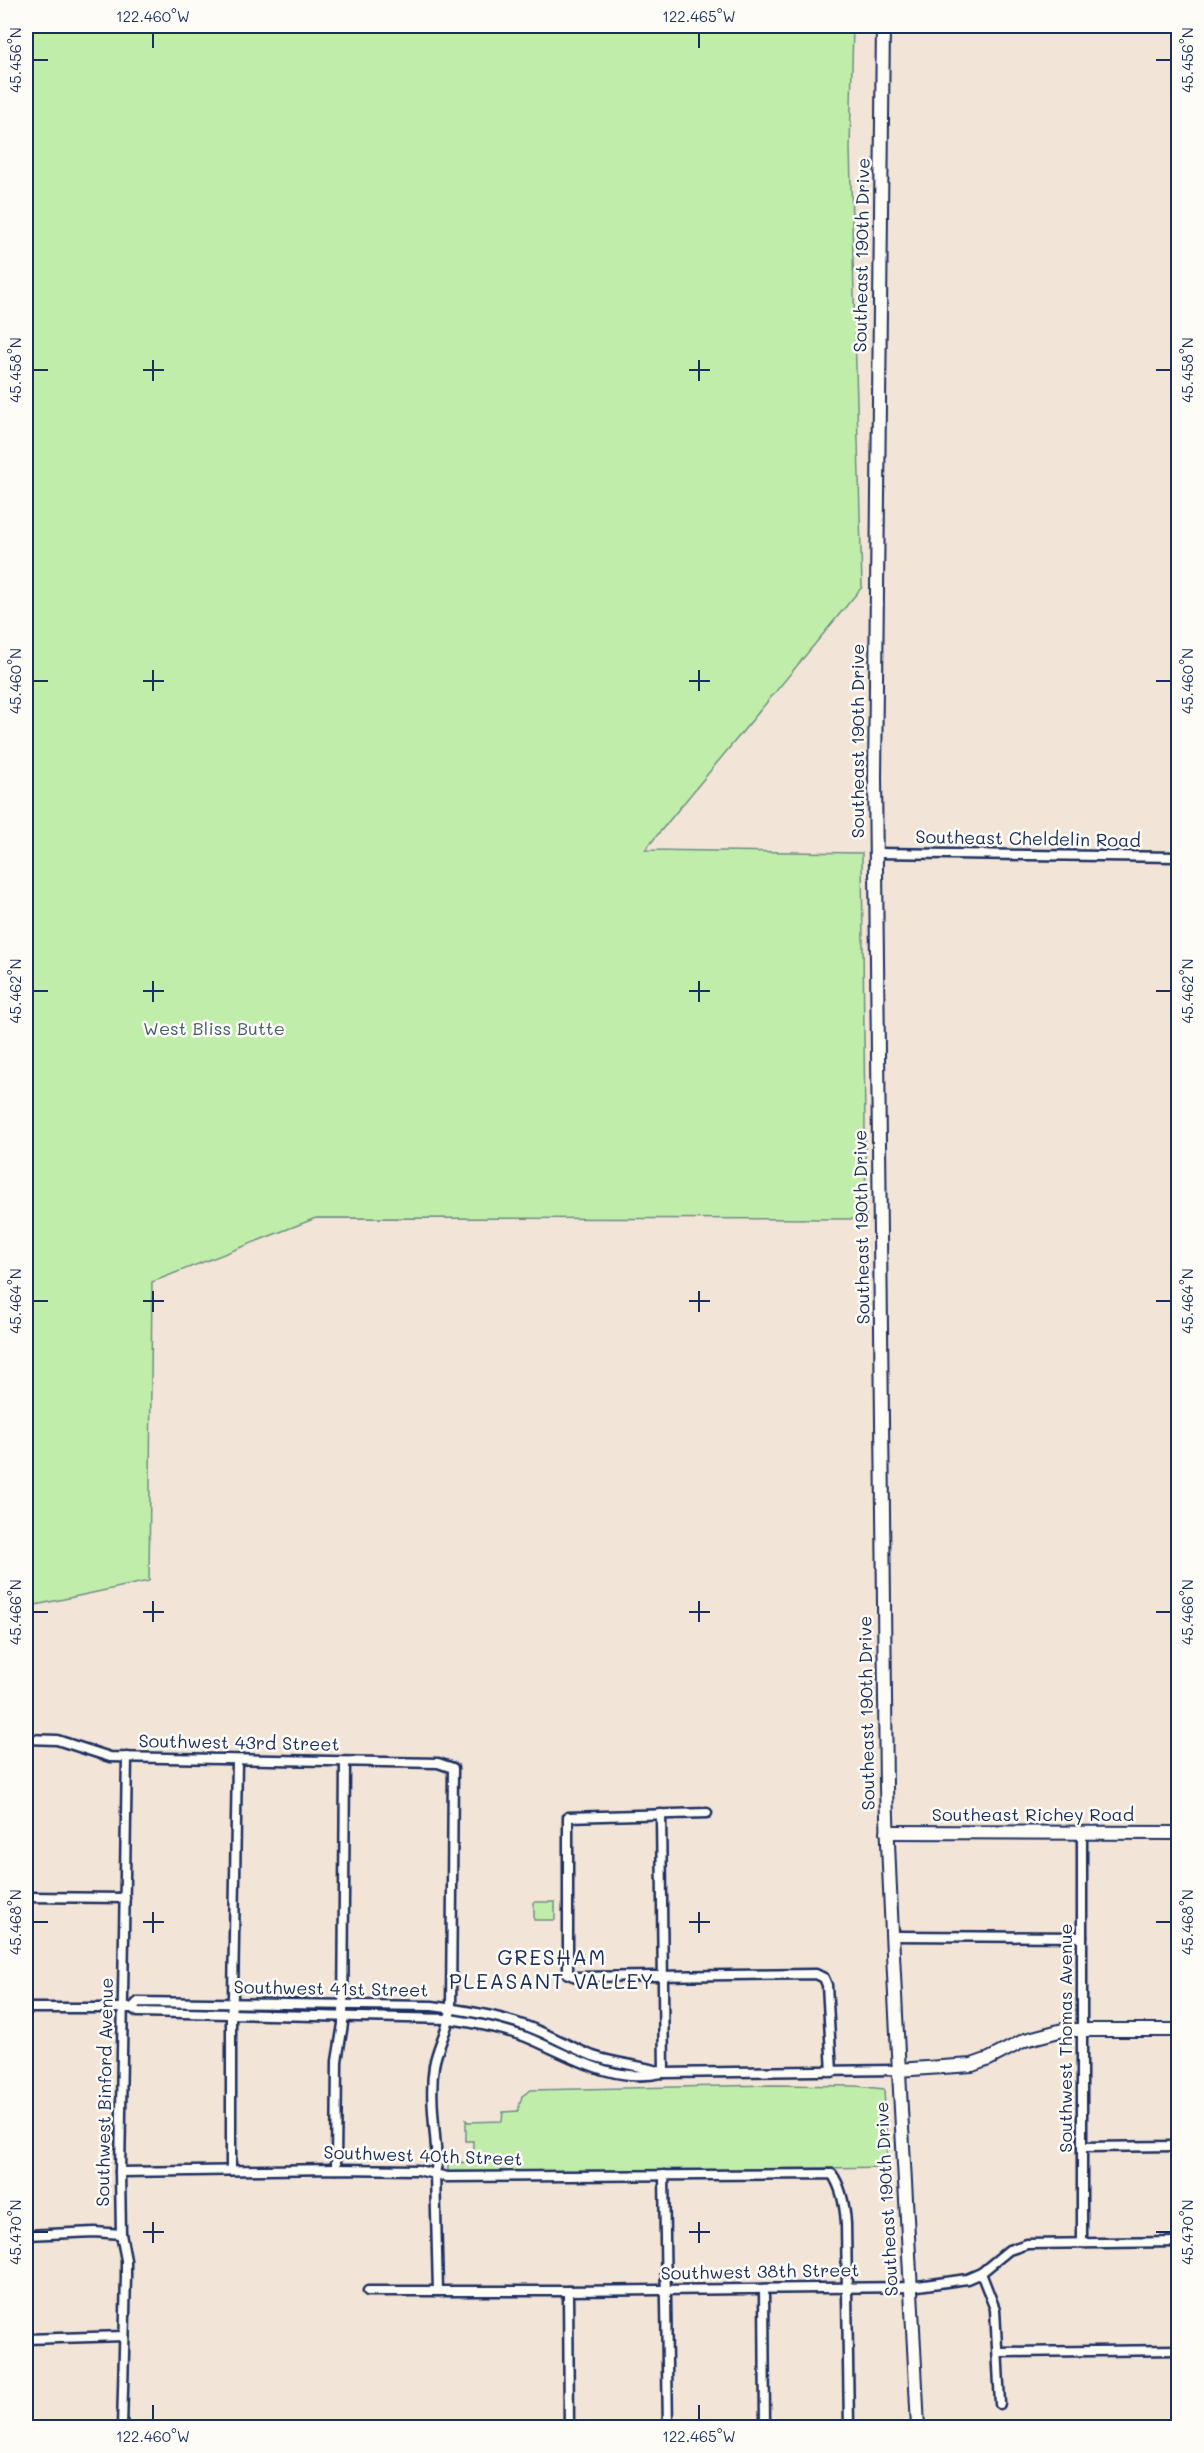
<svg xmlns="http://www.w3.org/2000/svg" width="1204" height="2453" font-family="Mali,sans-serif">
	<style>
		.green { fill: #c1edaa; stroke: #6e8e84; stroke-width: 1.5 }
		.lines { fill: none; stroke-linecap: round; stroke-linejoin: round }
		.street-casing { stroke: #1b2f5e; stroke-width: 13 }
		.secondary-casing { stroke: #1b2f5e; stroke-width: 16 }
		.street { stroke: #fdfcf7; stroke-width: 8 }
		.secondary { stroke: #fdfcf7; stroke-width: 12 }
		.ticks { fill: none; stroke: #1b2f5e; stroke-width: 2 }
		.labels { text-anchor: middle; stroke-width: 5; stroke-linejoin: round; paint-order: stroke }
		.street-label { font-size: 18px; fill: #1b2f5e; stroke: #fdfcf7 }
		.park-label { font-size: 18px; fill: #445e71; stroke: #fdfcf7 }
		.quarter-label { font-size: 21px; letter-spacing: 1.5px; fill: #1b2f5e; stroke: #fdfcf7 }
		.neatline { fill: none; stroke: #1b2f5e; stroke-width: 2 }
		.ticks-label { font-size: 15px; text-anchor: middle; fill: #1b2f5e }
	</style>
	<rect width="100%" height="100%" fill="#f3e4d8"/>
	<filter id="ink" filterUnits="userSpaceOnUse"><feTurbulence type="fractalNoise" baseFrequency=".0167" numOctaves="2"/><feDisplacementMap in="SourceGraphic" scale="12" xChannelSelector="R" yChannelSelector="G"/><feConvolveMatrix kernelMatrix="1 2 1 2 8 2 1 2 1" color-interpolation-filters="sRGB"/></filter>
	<g filter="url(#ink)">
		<g class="green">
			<polygon points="26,26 853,26 850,148 862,587 645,850 862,853 866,1219 316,1218 152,1282 149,1581 26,1607"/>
			<rect x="534" y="1902" width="21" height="18"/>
			<polygon points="772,2085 856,2086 884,2089 888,2167 448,2174 448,2163 473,2162 473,2141 466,2141 466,2120 468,2122 502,2121 503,2112 518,2111 522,2096 531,2090"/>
		</g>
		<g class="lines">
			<defs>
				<g id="street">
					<polyline points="876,853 1178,857"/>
					<path d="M26,1739L57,1740L110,1757L438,1763L453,1768L451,2008C449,2029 437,2046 434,2066C429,2098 436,2133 437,2164L435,2173L438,2291"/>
					<polyline points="707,1813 568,1817 568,1974 576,1977 816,1974 824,1978 827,1985 832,2072"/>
					<polyline points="661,1814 664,2073"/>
					<polyline points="1082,1833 1082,2243"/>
					<polyline points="26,1897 125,1898"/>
					<polyline points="893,1936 1082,1937"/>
					<path d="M26,2008H132L138,2012L450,2019C476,2023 501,2028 526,2037C570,2055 612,2084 662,2073"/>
					<path d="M132,2008L138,2002L432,2006C464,2010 496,2015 526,2026C549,2034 570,2047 593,2056C616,2064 641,2065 664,2073L897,2070"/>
					<polyline points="1082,2147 1178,2146"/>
					<polyline points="336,2169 337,2061 343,2024 345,1762"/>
					<polyline points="231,2170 231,2014 233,1996 237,1761"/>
					<path d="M120,2172L336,2169L418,2170L447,2177L832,2174C842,2188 845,2207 846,2224L849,2428"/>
					<polyline points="664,2175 668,2428"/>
					<polyline points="26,2235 95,2232 121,2234"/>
					<polyline points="981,2273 995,2309 1000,2404"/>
					<polyline points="764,2289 765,2428"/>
					<polyline points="368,2291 568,2291 911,2287 967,2279 981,2273 1009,2250 1027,2244 1178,2242"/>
					<polyline points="568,2291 569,2428"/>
					<polyline points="26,2339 124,2336"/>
					<polyline points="998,2352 1178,2350"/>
					<polyline points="122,2428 126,2276 126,2260 121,2234 120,2172 127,1757"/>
				</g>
				<g id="secondary">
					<path d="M883,26L875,777L886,1788C893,2001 908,2214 918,2428"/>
					<polyline points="887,1832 1178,1833"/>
					<polyline points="897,2070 972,2065 989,2059 1025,2040 1063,2030 1178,2030"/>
				</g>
			</defs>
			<use href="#street" class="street-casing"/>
			<use href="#secondary" class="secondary-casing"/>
			<use href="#street" class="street"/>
			<use href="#secondary" class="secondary"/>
		</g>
	</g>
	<path class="ticks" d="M153,33V48M699,33V48M33,60H48M1156,60H1171M153,360V381M699,360V381M33,370H48M143,370H164M689,370H710M1156,370H1171M153,670V691M699,670V691M33,681H48M143,681H164M689,681H710M1156,681H1171M153,981V1002M699,981V1002M33,991H48M143,991H164M689,991H710M1156,991H1171M153,1291V1312M699,1291V1312M33,1301H48M143,1301H164M689,1301H710M1156,1301H1171M153,1601V1622M699,1601V1622M33,1612H48M143,1612H164M689,1612H710M1156,1612H1171M153,1912V1933M699,1912V1933M33,1922H48M143,1922H164M689,1922H710M1156,1922H1171M153,2222V2243M699,2222V2243M33,2232H48M143,2232H164M689,2232H710M1156,2232H1171M153,2405V2420M699,2405V2420"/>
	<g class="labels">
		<g class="street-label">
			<text transform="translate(862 255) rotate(-89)" y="6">Southeast 190th Drive</text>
			<text transform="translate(858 741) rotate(-90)" y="6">Southeast 190th Drive</text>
			<text transform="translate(1028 839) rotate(1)" y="6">Southeast Cheldelin Road</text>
			<text transform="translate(862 1227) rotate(-91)" y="6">Southeast 190th Drive</text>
			<text transform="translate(867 1713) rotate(-91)" y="6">Southeast 190th Drive</text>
			<text transform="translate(239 1743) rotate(1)" y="6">Southwest 43rd Street</text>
			<text x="1033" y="1821">Southeast Richey Road</text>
			<text transform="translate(331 1989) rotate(1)" y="6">Southwest 41st Street</text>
			<text transform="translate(1066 2038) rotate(-90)" y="6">Southwest Thomas Avenue</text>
			<text transform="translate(105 2092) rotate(-89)" y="6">Southwest Binford Avenue</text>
			<text transform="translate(423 2156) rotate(2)" y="6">Southwest 40th Street</text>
			<text transform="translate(887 2199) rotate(-93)" y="6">Southeast 190th Drive</text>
			<text transform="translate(760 2272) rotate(-1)" y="6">Southwest 38th Street</text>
		</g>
		<g class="park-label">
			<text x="214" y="1035">West Bliss Butte</text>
		</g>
		<g class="quarter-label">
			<text x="552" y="1965">GRESHAM<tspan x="552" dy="24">PLEASANT VALLEY</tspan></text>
		</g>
	</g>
	<rect width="1204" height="2453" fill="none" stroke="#fdfcf7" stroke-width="66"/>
	<rect x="33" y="33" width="1138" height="2387" class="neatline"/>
	<g class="ticks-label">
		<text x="153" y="22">122.460°W</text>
		<text x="699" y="22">122.465°W</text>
		<text transform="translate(1188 60) rotate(-90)" y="5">45.456°N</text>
		<text transform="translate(16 60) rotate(-90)" y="5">45.456°N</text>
		<text transform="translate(1188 370) rotate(-90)" y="5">45.458°N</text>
		<text transform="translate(16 370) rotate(-90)" y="5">45.458°N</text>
		<text transform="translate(1188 681) rotate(-90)" y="5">45.460°N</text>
		<text transform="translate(16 681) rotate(-90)" y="5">45.460°N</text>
		<text transform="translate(16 991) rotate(-90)" y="5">45.462°N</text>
		<text transform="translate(1188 991) rotate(-90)" y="5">45.462°N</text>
		<text transform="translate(16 1301) rotate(-90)" y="5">45.464°N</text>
		<text transform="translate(1188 1301) rotate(-90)" y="5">45.464°N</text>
		<text transform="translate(1188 1612) rotate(-90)" y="5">45.466°N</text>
		<text transform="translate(16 1612) rotate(-90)" y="5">45.466°N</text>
		<text transform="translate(1188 1922) rotate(-90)" y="5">45.468°N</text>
		<text transform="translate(16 1922) rotate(-90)" y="5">45.468°N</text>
		<text transform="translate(1188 2232) rotate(-90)" y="5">45.470°N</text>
		<text transform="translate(16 2232) rotate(-90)" y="5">45.470°N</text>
		<text x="153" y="2442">122.460°W</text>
		<text x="699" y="2442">122.465°W</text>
	</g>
</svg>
